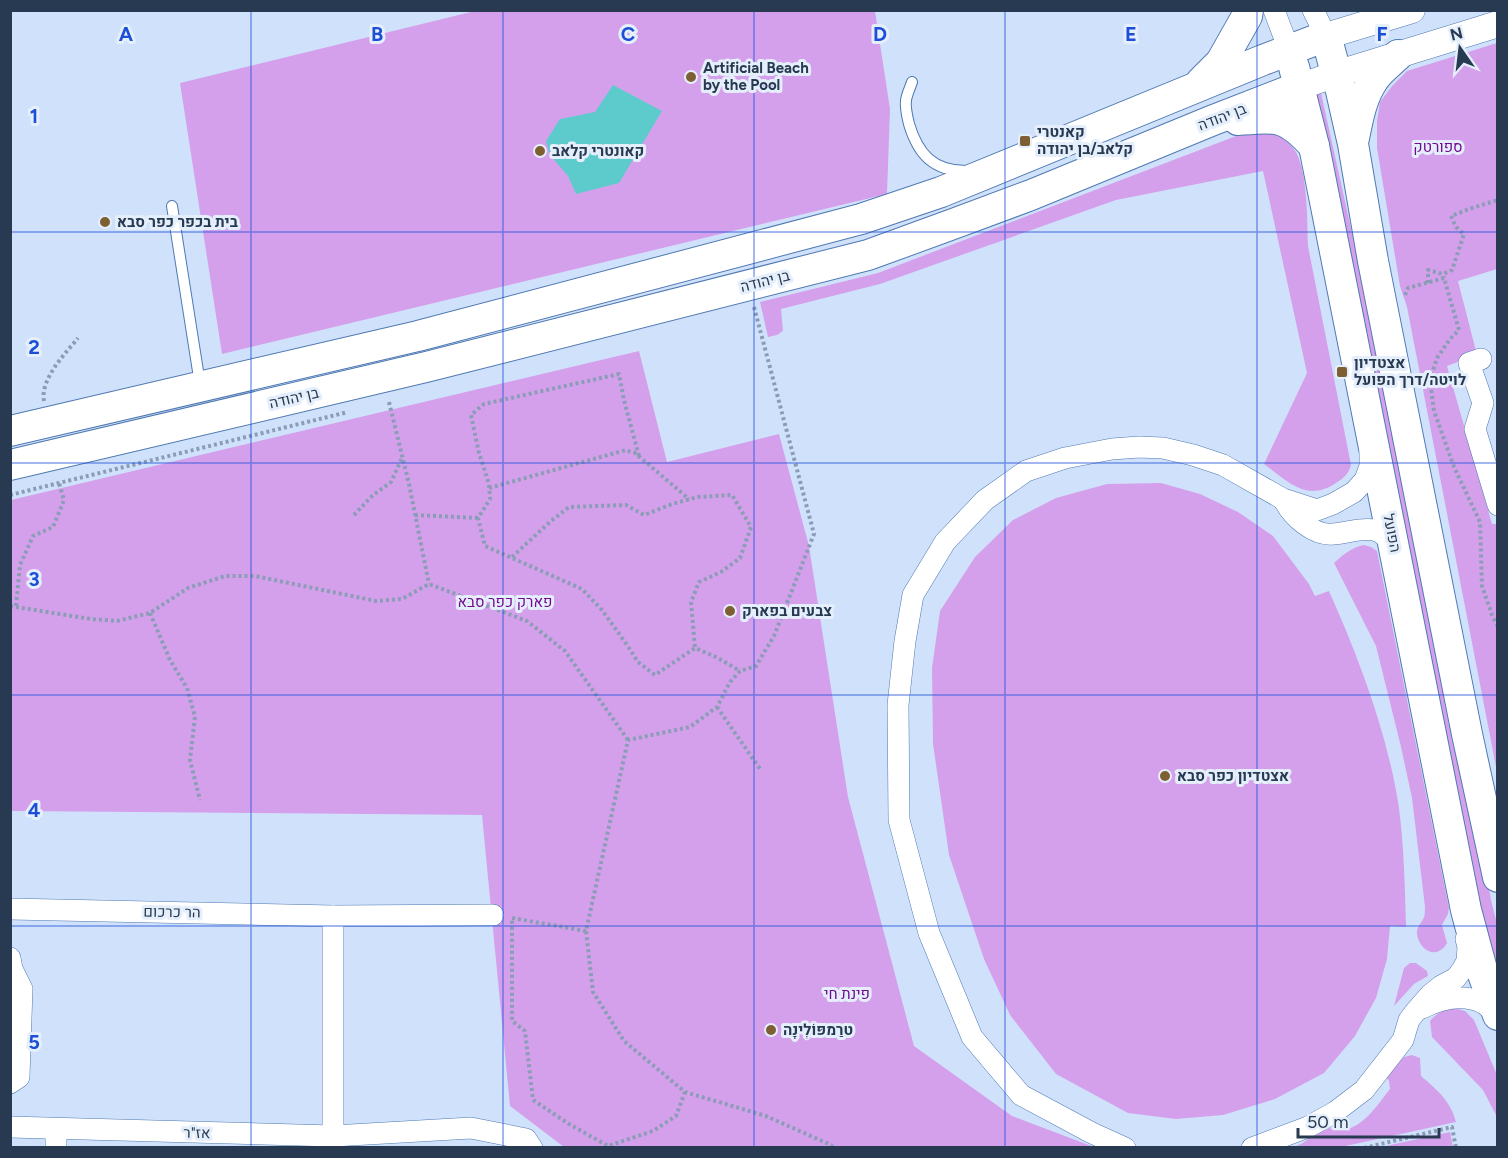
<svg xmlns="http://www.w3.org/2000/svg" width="1508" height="1158" font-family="Figtree,Heebo,sans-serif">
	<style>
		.green { fill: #d5a0eb }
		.water { fill: #5dcbcc }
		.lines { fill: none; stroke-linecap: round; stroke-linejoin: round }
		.service-casing { stroke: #4f79b1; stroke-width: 12 }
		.minor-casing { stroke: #4f79b1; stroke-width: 22 }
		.tertiary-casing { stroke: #4f79b1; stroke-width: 27 }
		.secondary-casing { stroke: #4f79b1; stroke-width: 32 }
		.path { stroke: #8b9db6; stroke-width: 4; stroke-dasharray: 3 3; stroke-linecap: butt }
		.service { stroke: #fff; stroke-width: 10 }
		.minor { stroke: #fff; stroke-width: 21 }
		.tertiary { stroke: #fff; stroke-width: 26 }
		.secondary { stroke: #fff; stroke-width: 30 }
		.grid { fill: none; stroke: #1d4ed8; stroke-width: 1.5; stroke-opacity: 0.55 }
		.poi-dot { fill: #7d5f33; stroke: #e5effb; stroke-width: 2 }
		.labels { text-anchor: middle; stroke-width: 6; stroke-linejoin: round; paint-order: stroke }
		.poi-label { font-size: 15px; font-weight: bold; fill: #273a52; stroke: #e5effb; text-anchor: start }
		.street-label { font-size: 15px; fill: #273a52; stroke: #e5effb }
		.park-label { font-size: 15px; fill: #730b92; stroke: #e5effb }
		.grid-label { font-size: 20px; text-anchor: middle; font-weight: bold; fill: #1d4ed8; stroke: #e5effb; stroke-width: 6; stroke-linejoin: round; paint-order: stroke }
	</style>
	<rect width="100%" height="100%" fill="#d0e2fb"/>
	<g class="green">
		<polygon points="475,11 875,11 890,109 887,194 222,354 180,83"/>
		<polygon points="1497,43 1497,269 1458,281 1477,355 1447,366 1492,524 1497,524 1497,772 1407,307 1400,286 1377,148 1377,121 1380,102 1393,85 1407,71"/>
		<polygon points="1321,93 1352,233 1377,336 1484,861 1491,900 1497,924 1497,981 1494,973 1312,94"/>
		<path d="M1257,128C1264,130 1274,131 1279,135C1285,139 1293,147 1296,152C1308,175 1307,220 1308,246L1351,465C1349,473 1344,478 1336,483C1306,503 1288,481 1264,464L1307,373L1263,171L1116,200L880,284L781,309L783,331L777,335L768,337L760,302L878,273Z"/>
		<polygon points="639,351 667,462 779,434 809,546 848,797 914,1046 1012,1116 1094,1147 564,1147 510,1106 482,815 11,811 11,500"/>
		<path d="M1161,483L1200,494L1238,512L1273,536L1309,584L1315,596L1329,591C1359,658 1388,735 1399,808C1404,847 1405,888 1406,927L1390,926L1387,959L1376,998L1355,1036L1324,1073L1275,1099L1223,1115L1176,1119L1128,1113L1056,1074L1010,1015L984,959L949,855L933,744L932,668L940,611L975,557L1013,520L1056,498L1107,484Z"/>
		<path d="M1364,545L1371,547L1377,551L1449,908L1448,914L1442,925L1447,943C1437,961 1419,950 1417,934C1416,927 1422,923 1424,917C1425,915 1425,909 1425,907L1412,798L1401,747L1376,646L1334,563C1343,555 1352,547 1364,545Z"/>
		<polygon points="1410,963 1416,963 1427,971 1428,976 1414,984 1394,1006 1404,968"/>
		<path d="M1454,1008L1465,1011L1474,1020L1497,1075V1117L1483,1090L1432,1037L1430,1021C1437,1013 1443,1010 1454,1008Z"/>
		<path d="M1412,1055L1420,1058L1421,1076C1436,1089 1451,1101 1456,1122L1341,1147L1292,1148L1301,1144L1326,1127C1357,1139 1374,1109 1390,1089L1389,1081L1386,1077L1404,1057Z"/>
		<polygon points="1450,1132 1453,1147 1381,1147"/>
	</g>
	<polygon class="water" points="613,85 662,111 619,183 576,194 568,176 550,155 546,141 560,119 595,112"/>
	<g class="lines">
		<defs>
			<g id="service">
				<path d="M912,82C910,88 907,94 906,100C905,107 907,116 909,124C918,154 933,171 966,171"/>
				<polyline points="172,206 200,384"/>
			</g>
			<g id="minor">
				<polyline points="1274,10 1289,50"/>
				<polyline points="1313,10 1326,36"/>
				<polyline points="1481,359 1469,363 1483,403 1475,429 1498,505"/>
				<path d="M1285,502C1293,517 1314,536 1333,534C1358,532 1379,519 1394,548"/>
				<polyline points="10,909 333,916"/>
				<polyline points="10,958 12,969 22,989 19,1077 10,1083"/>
				<path d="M1422,1008C1440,999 1463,993 1483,1003C1488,1006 1493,1012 1498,1016"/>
				<polyline points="10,1127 333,1136 471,1128 526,1139 532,1148"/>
				<polyline points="56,1129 56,1148"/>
				<polyline points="333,1136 333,916 493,915"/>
				<polyline points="1125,1148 1092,1133 1021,1095 972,1037 929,933 899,820 898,705 905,641 913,595 945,542 985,500 1026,471 1065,458 1112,449 1139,447 1163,448 1193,455 1223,465 1283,499 1317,510 1333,504 1354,492 1365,480 1370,466 1370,452"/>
				<polyline points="1252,1148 1308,1127 1335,1112 1364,1090 1403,1040 1409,1020 1416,1011 1430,995 1441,986 1456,978 1462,970 1467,961 1468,947 1466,939"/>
			</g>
			<g id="tertiary">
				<polyline points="1326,36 1412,10"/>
				<polyline points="1299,87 1336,74 1498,24"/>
			</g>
			<g id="secondary">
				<polyline points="1294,67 1314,146 1466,910 1484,977 1498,1015"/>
				<polyline points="1201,82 1221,62 1247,16 1248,10"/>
				<path d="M1238,120C1278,117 1286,115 1314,146"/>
				<path d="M1354,138C1358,118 1362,96 1374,79C1380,70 1390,63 1398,55"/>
				<polyline points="10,431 418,336 861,219 941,192 1263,60 1326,36 1341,91 1353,144 1373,261 1467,734 1498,877"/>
				<polyline points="10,465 426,367 868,255 953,224 1031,195 1211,121 1299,87"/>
			</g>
		</defs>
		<use href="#service" class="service-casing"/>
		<use href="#minor" class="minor-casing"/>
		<use href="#tertiary" class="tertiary-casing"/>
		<use href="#secondary" class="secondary-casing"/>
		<g class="path">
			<polyline points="1428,283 1428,270 1443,274 1452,270 1464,234 1456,227 1451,216 1472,208 1498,200"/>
			<polyline points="1405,295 1408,288 1444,278 1459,330 1450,339 1437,358 1430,380 1434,411 1454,467 1480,522 1482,586 1492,615 1498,627"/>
			<polyline points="754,307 814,534 774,636 756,666 740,671 730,682 717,707 690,727 628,740 586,931 593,992 624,1041 685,1092 766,1116 831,1145 833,1148"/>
			<path d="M44,401C40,379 65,354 78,338"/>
			<polyline points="389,402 409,484 429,584"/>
			<polyline points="639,456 624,400 619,374 484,404 471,415 479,453 489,484 490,499 478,518 485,546 582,589 602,610 627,645 638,662 655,675 695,648 716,657 740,671"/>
			<polyline points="489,488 626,450 635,453 689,499"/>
			<polyline points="10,495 348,412"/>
			<polyline points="354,515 373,495 391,482 402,458"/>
			<polyline points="415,515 478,518"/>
			<polyline points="512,557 551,521 569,507 626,505 644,515 672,504 698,497 732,495 751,527 740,558 721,572 699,582 691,602 695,648"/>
			<polyline points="10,606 91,619 117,621 150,613 188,588 225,576 255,576 376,601 402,599 429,584 527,621 565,651 628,740"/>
			<polyline points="16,606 20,565 33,536 53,527 64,500 59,483"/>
			<polyline points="150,613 170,660 187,688 195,717 190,760 200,800"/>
			<polyline points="717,707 760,769"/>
			<polyline points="586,931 512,918 512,1021 525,1031 533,1100 569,1124 608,1146 653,1131 676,1116 685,1092"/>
			<polyline points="1364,1148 1452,1127 1456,1148"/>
		</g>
		<use href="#service" class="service"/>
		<use href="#minor" class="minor"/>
		<use href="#tertiary" class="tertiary"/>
		<use href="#secondary" class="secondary"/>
	</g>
	<path class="grid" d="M251,10V1148M503,10V1148M754,10V1148M1005,10V1148M1257,10V1148M10,232H1498M10,463H1498M10,695H1498M10,926H1498"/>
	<g class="poi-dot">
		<circle cx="691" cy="77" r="6"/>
		<rect x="1019" y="135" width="12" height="12" rx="3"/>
		<circle cx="540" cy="151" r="6"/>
		<circle cx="105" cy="222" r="6"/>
		<rect x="1336" y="366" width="12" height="12" rx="3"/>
		<circle cx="730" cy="611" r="6"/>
		<circle cx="1165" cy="776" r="6"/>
		<circle cx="771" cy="1030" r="6"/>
	</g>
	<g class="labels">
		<g class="poi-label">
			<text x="703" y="73">Artificial Beach<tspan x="703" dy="17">by the Pool</tspan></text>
			<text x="1037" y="137">קאנטרי<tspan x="1037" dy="17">קלאב/בן יהודה</tspan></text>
			<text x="552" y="156">קאונטרי קלאב</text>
			<text x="117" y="227">בית בכפר כפר סבא</text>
			<text x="1354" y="368">אצטדיון<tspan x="1354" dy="17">לויטה/דרך הפועל</tspan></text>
			<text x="742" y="616">צבעים בפארק</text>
			<text x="1177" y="781">אצטדיון כפר סבא</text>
			<text x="783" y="1035">טרַמפּוֹלִינָה</text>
		</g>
		<g class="street-label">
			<text transform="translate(1222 117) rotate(-21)" y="5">בן יהודה</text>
			<text transform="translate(765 281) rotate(-14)" y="5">בן יהודה</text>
			<text transform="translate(294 398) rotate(-13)" y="5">בן יהודה</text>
			<text transform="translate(1392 533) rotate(79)" y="5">הפועל</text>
			<text transform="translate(172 912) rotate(1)" y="5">הר כרכום</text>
			<text transform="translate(197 1133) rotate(1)" y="5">אז"ר</text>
		</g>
		<g class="park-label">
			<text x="1438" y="152">ספורטק</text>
			<text x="505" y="607">פארק כפר סבא</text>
			<text x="847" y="999">פינת חי</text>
		</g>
	</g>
	<g class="grid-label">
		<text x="126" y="41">A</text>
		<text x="377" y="41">B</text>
		<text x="628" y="41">C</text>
		<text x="880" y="41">D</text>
		<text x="1131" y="41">E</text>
		<text x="1382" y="41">F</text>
		<text x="34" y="123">1</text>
		<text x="34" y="354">2</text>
		<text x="34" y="586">3</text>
		<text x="34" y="817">4</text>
		<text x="34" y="1049">5</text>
	</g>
	<rect width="1508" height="1158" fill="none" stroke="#273a52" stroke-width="24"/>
	<g transform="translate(1460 48) rotate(346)" stroke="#e5effb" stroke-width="4.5" paint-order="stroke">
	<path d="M0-4.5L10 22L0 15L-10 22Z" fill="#273a52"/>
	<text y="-9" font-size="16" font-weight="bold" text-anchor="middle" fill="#273a52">N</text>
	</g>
	<path d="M1298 1128v9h141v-9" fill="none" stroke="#273a52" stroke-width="3"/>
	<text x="1307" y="1128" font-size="18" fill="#273a52" stroke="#e5effb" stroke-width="4.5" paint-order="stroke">50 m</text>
</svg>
